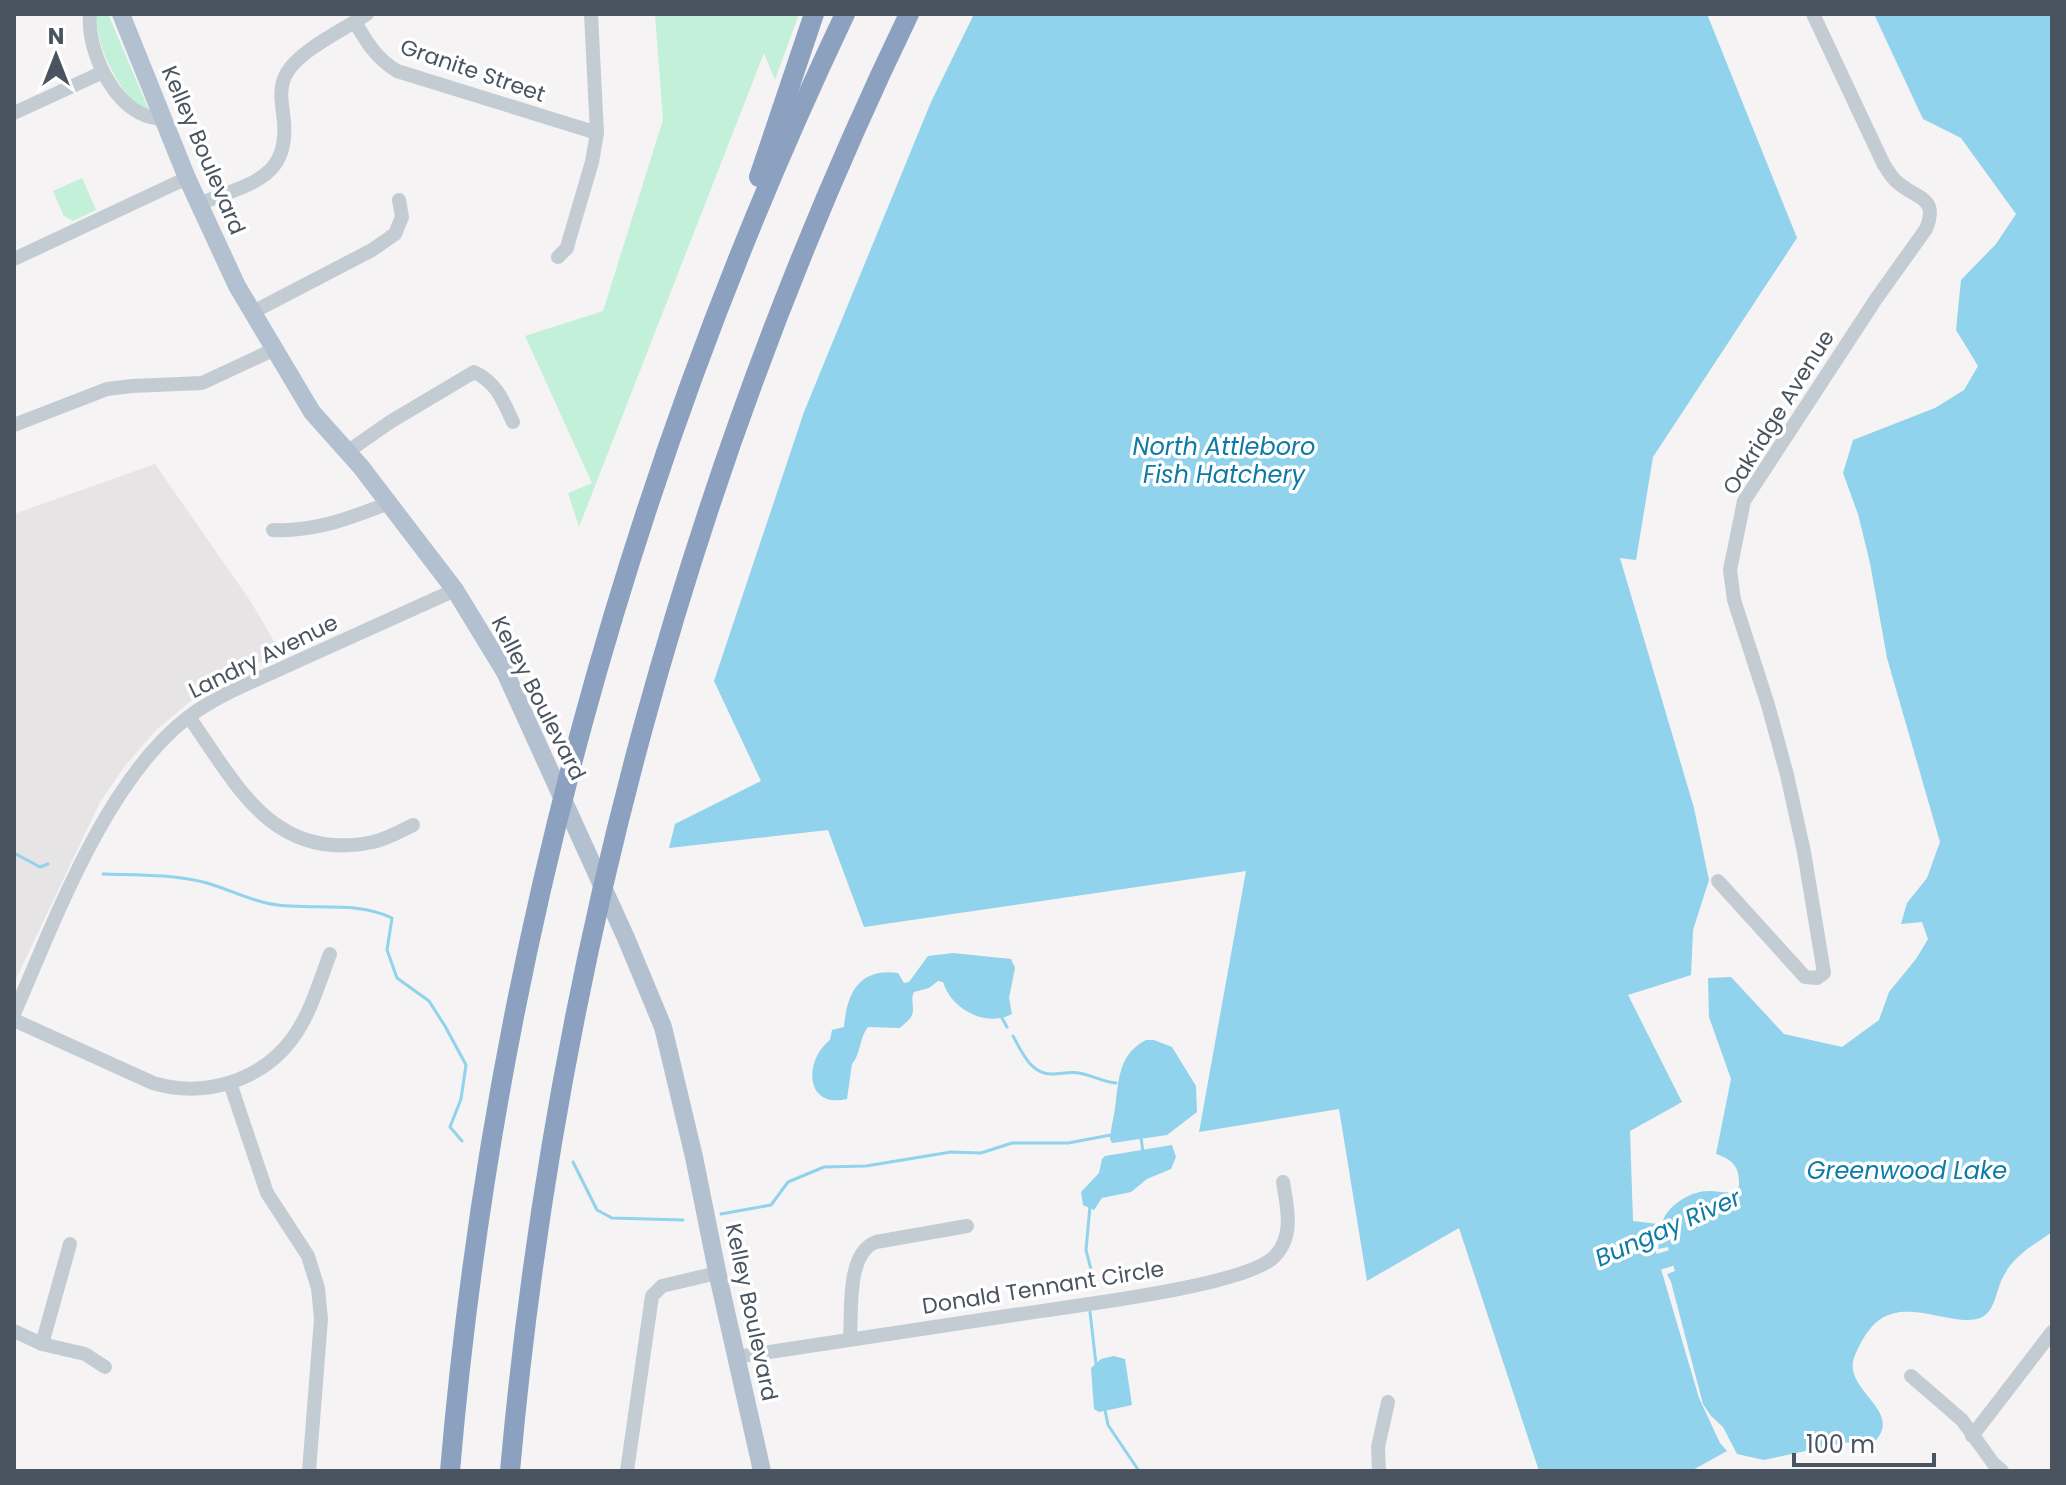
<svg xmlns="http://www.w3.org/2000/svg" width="2066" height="1485" font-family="Poppins,sans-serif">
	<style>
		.education { fill: #e6e4e5 }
		.green { fill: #c3f0d8 }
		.water { fill: #91d2ec }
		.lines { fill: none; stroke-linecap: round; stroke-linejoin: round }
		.stream { stroke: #91d2ec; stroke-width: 3 }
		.river { stroke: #91d2ec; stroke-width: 16 }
		.minor { stroke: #c4ccd3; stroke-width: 14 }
		.major { stroke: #b3c0d0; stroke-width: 18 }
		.highway { stroke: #8ca1c0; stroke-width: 20 }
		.labels { text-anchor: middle; stroke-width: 7; stroke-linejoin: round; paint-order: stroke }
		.street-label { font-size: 22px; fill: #4a5460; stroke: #fff }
		.water-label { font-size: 24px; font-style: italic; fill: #0e7ba7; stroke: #fff }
	</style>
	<rect width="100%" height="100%" fill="#f5f3f3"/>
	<polygon class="education" points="155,464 251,602 281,653 234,674 192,700 156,730 125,766 100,802 14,983 14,514"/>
	<g class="green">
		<path d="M96,14H108L149,110L138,108C114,79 98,52 96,14Z"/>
		<polygon points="655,14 799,14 775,80 764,53 579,527 568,493 592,483 525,336 603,311 663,120"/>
		<polygon points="82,178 96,210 73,221 64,216 53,191"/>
	</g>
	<g class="water">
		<polygon points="974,14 1707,14 1797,238 1653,457 1636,560 1620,558 1694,808 1709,880 1693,930 1691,975 1628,995 1682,1102 1630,1131 1633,1221 1658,1224 1655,1235 1656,1252 1699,1398 1720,1443 1727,1451 1691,1471 1539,1471 1459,1228 1367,1281 1339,1109 1199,1132 1246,871 864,927 828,830 669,848 675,824 761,781 714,681 804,412 931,102"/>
		<path d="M1874,14H2052V1232C2034,1245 2014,1255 2003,1277C1996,1290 1995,1313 1980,1318C1969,1322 1955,1319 1944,1317C1898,1307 1876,1307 1855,1355C1840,1389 1903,1409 1876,1440L1842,1443L1764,1460L1737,1454L1723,1427L1711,1416L1703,1404L1671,1282L1667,1274L1675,1271L1668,1247L1658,1249C1660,1239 1660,1228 1664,1218C1671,1203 1694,1190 1710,1191C1722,1191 1731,1196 1739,1186C1740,1168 1734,1160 1716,1154L1731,1079L1709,1017L1708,978L1731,977L1784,1034L1842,1047L1879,1020L1889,992L1916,959L1928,939L1922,922L1901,924L1907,903L1927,878L1940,842L1887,658L1870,563L1858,514L1843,473L1853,440L1935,408L1964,390L1978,366L1956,330L1961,280L1996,244L2016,214L1961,138L1923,119Z"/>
		<path d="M953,953L1011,959L1015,968L1009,998L1012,1014C986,1028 951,1009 943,982L938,981L929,988L914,992C910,1000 915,1007 912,1015C910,1020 904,1024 900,1028L868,1027C859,1038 861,1054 852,1064L847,1099C804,1109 804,1060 830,1040L832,1030L844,1027C847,993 859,968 898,973L904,983L909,982L928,956Z"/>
		<path d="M1146,1040H1154L1172,1047L1196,1086L1197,1112L1167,1135L1112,1143L1110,1139C1111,1126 1115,1113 1116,1100C1119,1075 1121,1053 1146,1040Z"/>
		<polygon points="1172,1145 1176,1157 1171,1169 1147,1179 1131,1192 1102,1198 1094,1210 1083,1205 1081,1192 1099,1173 1102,1159 1105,1156"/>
		<polygon points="1114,1356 1125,1359 1132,1405 1099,1412 1094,1409 1091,1368 1101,1359"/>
	</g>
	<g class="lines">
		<g class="stream">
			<polyline points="14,853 40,867 48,864"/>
			<path d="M103,874C138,875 173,874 207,883C228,889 249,900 271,904C311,911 355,900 392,918L387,950L397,978L429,1001L445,1026L466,1065L461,1099L450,1127L462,1141"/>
			<polyline points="1002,1018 1007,1027"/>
			<path d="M1013,1036C1022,1052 1031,1075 1053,1074C1061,1074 1071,1071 1079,1073C1092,1075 1103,1082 1116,1083"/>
			<polyline points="1141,1137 1143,1153"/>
			<polyline points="573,1162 597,1210 612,1218 683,1220"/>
			<polyline points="1090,1206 1086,1250 1096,1289"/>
			<polyline points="721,1214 771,1205 788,1182 824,1167 866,1166 951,1152 981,1153 1012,1143 1068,1143 1111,1135"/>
			<polyline points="1090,1312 1096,1364"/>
			<polyline points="1105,1410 1108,1425 1139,1471"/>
		</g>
		<polyline class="river" points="1638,1268 1671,1258"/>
		<g class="minor">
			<path d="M90,14C86,52 119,122 164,118"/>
			<path d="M355,22C367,43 376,58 397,71L597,133"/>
			<polyline points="14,113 103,72"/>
			<path d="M199,204C249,183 293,180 283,113C281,99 279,84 288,71C302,49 345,29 367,14"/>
			<polyline points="558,257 567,248 569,240 592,162 597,133 591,14"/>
			<polyline points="14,259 187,178"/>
			<polyline points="251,313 372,250 395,234 402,217 399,200"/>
			<polyline points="14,425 107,389 132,386 202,383 273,350"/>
			<path d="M347,452L390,422L474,372C496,382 503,400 513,422"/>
			<path d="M273,530C315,532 350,518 389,503"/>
			<path d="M189,717C237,785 273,863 373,842C387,839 401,831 413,825"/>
			<path d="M1718,881L1805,977L1817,978L1824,973L1804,852L1787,775L1768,705L1734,600L1730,570L1744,501L1876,299L1926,229C1940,195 1914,199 1896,181C1891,177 1888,170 1884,165L1813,14"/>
			<path d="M14,1014C55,920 105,782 187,718C217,695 255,681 289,665C345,640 400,615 455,590"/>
			<path d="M14,1020L153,1083C203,1098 260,1082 292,1039C310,1015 319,983 330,954"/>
			<polyline points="230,1083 267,1193 308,1256 318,1288 321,1319 309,1471"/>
			<polyline points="14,1331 42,1344 85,1354 105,1367"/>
			<path d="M850,1339C852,1312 846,1253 876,1242L967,1226"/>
			<polyline points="42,1344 70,1244"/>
			<path d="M736,1357C829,1343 921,1329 1014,1315C1064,1307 1243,1287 1274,1257C1295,1236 1287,1207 1283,1182"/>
			<polyline points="1911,1376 1962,1420 1993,1463 2002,1471"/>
			<polyline points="1972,1436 2052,1332"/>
			<polyline points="627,1471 652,1296 662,1286 717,1273"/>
			<polyline points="1379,1471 1378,1447 1388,1402"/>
		</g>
		<polyline class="major" points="121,14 187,178 237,286 312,412 361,467 455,590 505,672 626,938 663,1027 694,1157 718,1276 762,1471"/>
		<g class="highway">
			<polyline points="759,177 814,14"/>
			<path d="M450,1471C493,967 628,471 845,14"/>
			<path d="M510,1471C555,967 689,470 909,14"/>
		</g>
	</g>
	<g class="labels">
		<g class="street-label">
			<text transform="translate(473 70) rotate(19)" y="8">Granite Street</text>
			<text transform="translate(204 150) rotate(67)" y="8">Kelley Boulevard</text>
			<text transform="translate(1778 412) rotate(-58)" y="8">Oakridge Avenue</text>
			<text transform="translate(263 656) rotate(-26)" y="8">Landry Avenue</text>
			<text transform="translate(539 698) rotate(63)" y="8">Kelley Boulevard</text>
			<text transform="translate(1043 1287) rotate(-9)" y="8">Donald Tennant Circle</text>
			<text transform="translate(752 1312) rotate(78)" y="8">Kelley Boulevard</text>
		</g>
		<g class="water-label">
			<text x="1224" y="455">North Attleboro<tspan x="1224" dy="28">Fish Hatchery</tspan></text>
			<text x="1907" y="1179">Greenwood Lake</text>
			<text transform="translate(1668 1228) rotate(-24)" y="8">Bungay River</text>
		</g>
	</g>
	<rect width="2066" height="1485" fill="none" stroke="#4a5460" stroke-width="32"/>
	<g transform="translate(56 56)" stroke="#ffffff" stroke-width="6" paint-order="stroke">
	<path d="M0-6L14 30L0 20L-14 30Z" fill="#4a5460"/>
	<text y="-12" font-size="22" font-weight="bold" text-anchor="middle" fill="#4a5460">N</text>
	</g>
	<path d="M1794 1453v12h140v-12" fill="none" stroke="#4a5460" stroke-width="4"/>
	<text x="1806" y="1453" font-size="24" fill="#4a5460" stroke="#ffffff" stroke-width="6" paint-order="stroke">100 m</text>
</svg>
